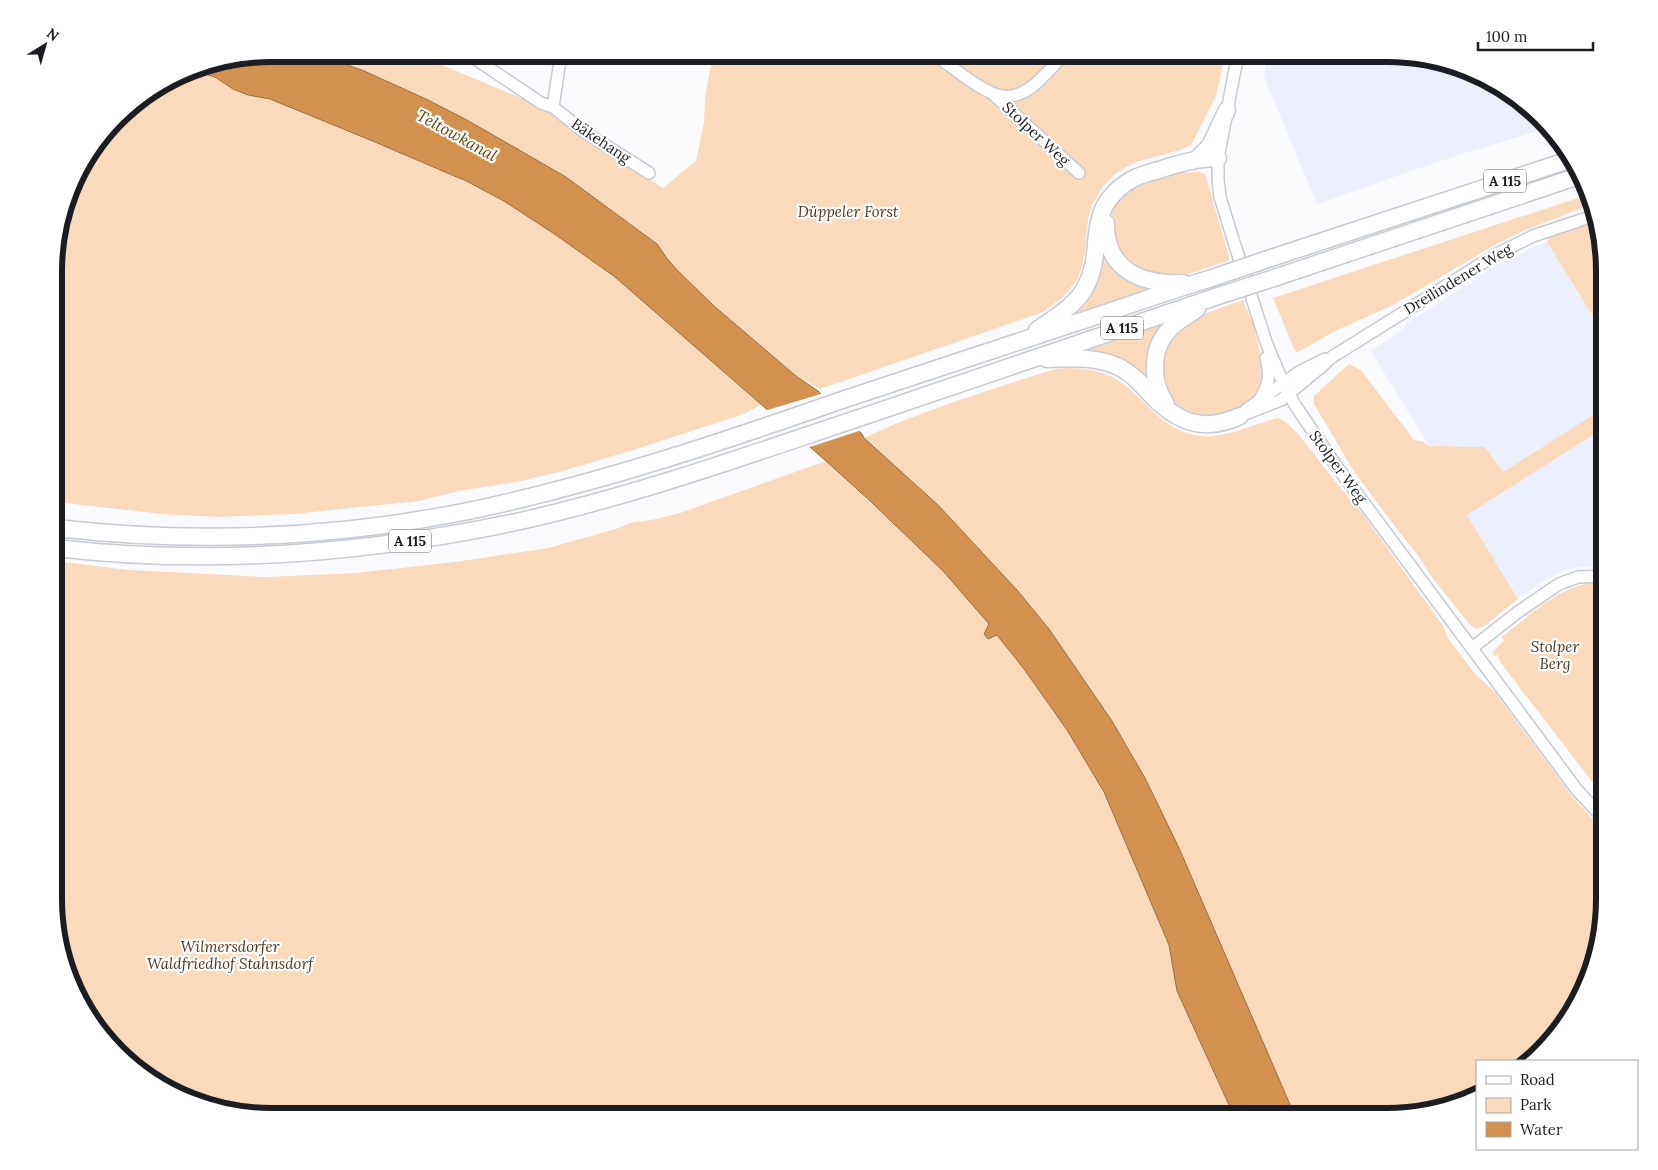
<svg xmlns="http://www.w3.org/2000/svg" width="1658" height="1170" font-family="Lora,serif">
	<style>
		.built { fill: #ebefff }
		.green { fill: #fbdabc }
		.water { fill: #d2914f; stroke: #9b6e42 }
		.pier { fill: #fafafd }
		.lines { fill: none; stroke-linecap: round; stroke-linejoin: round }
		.minor-casing { stroke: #c6c9d6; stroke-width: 14 }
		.highway-casing { stroke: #c6c9d6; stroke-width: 19 }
		.minor { stroke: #fff; stroke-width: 11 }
		.highway { stroke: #fff; stroke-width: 16 }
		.highway-bridge-casing { stroke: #c6c9d6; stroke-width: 19; stroke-linecap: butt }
		.highway-bridge { stroke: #fff; stroke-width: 16 }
		.labels { text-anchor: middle; stroke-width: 4.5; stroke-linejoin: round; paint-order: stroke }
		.shield { fill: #fff; stroke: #606164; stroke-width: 1 }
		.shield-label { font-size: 14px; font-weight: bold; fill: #1c1d22 }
		.street-label { font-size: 15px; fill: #1c1d22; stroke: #fff }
		.park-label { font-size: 15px; font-style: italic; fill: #4f3418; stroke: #fff }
		.water-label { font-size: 16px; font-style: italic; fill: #673c06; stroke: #fff }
		.rim { fill: none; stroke: #1c1d22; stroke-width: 6 }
	</style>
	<rect width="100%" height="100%" fill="#fafafd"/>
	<g class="built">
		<polygon points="1268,54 1400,54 1457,65 1519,99 1544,129 1440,161 1317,204 1264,77"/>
		<polygon points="1547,242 1604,334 1604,408 1503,472 1485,447 1429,446 1371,351 1403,329 1406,324 1490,269 1529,249"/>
		<polygon points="1604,428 1604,565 1579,567 1566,570 1543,581 1518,599 1467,515"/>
	</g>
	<g class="green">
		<polygon points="315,54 416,54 549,110 583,136 663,188 696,161 704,122 705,98 713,54 1225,54 1216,96 1191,145 1180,150 1136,162 1116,173 1103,186 1092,205 1088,219 1085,253 1078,279 1062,298 1043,312 820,389 796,376 714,306 676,269 666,257 657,244 566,177 467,120 426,99 362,70"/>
		<polygon points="188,70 192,70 215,77 233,89 248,95 270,99 375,142 431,165 504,201 556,235 615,277 761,405 741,415 633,450 559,472 521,481 459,491 419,501 294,514 218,517 163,514 56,502 56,243 76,175 128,108"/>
		<polygon points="1199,172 1205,174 1230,260 1188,274 1164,278 1147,275 1124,261 1109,226 1113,207 1125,192 1140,182 1179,173"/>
		<polygon points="1587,195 1590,205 1528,229 1498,243 1395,304 1335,331 1300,351 1296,352 1294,349 1273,298"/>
		<polygon points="1594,222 1604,258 1604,334 1547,242 1549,237"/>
		<polygon points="1107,248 1161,285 1062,318 1101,249"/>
		<polygon points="1243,300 1254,326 1258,345 1263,370 1263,382 1254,399 1225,416 1213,418 1191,415 1179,409 1169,398 1160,372 1167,342 1190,319"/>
		<polygon points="1170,322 1155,387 1079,353 1125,338 1126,340 1134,337 1134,334"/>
		<polygon points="1349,364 1361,370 1414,440 1423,442 1429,446 1485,447 1503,472 1604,408 1604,428 1467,515 1518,599 1484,626 1477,629 1470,625 1434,580 1417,554 1400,533 1355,473 1314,404 1314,396"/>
		<path d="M1067,368C1083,368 1098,370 1112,377C1146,395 1157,430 1200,436C1226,439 1253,424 1278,418L1286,422L1299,435L1338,485L1362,513L1444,627L1447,637L1476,675L1495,692L1575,800L1604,831V912L1593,969L1559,1031L1522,1061H1477V1095L1387,1116H1295L1179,848L1145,778L1112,721L1049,629L1017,590L938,505L864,438C925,409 991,390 1055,369Z"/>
		<polygon points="826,461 943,571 989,624 988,639 997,634 1024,669 1067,730 1104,792 1169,945 1177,991 1234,1116 258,1116 201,1105 139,1071 83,1008 56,927 56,561 128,570 266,577 356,573 455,562 548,548 616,529 630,523 657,519 680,513"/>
		<path d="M1604,582V797L1500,662L1498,655L1494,656L1493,651L1504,641L1501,637C1534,614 1560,582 1604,582Z"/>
	</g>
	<polygon class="water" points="272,54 315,54 362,70 426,99 467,120 566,177 657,244 666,257 676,269 714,306 796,376 818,391 862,434 864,438 938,505 1017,590 1049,629 1112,721 1145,778 1179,848 1295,1116 1234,1116 1177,991 1169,945 1104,792 1067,730 1024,669 997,635 988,639 984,634 989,624 943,571 870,501 826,461 615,277 556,235 504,201 466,181 375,142 270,99 248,95 233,89 215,77 192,70"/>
	<polygon class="pier" points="824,393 862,430 807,448 764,411"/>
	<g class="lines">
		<defs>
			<g id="minor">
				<polyline points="468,54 541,103 553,107 583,131 649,173"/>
				<path d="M933,54C951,65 983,94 1002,96C1013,98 1026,92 1034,85C1045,76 1054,65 1064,54"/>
				<polyline points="1238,54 1218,158 1218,180 1220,197 1232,236 1266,342 1283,383 1295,405 1335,464 1577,790 1604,819"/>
				<polyline points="994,95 1079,173"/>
				<polyline points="553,107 561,54"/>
				<path d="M1261,397C1270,383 1270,373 1266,358"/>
				<polyline points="1246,410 1299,372 1325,359"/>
				<polyline points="1240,416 1281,400 1321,367 1332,357 1497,254 1533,236 1593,216"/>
				<polyline points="1472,648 1518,612 1559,584 1578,577 1604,576"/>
			</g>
			<g id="highway">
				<polyline points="1197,159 1210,146 1227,110"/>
				<path d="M1106,223C1105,270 1142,285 1183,283"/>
				<polyline points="1271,258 1569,160"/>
				<polyline points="1277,277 1582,175"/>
				<path d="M1037,330C1053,319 1075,306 1085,288C1099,262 1093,244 1100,218C1104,200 1121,184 1137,177C1144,174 1152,172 1159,170C1179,163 1197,158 1218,158"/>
				<path d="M1047,359C1071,358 1096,356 1119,367C1133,374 1143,386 1153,397C1180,424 1205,432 1240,416"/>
				<path d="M1166,404C1150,380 1150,345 1174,325C1181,319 1190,314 1197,309"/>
				<path d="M56,528C196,544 340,538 478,509C603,482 725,441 845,399C923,373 1001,348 1078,322C1122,308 1165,292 1209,279"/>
				<path d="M56,548C210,566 364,554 516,522C634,496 748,455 862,417C980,377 1097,337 1215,297"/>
			</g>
		</defs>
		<use href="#minor" class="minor-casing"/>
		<use href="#highway" class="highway-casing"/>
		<use href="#minor" class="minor"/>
		<use href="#highway" class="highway"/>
		<defs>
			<g id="highway-bridge">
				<polyline points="1209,279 1271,258"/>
				<polyline points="1215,297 1277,277"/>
			</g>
		</defs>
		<use href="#highway-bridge" class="highway-bridge-casing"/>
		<use href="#highway-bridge" class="highway-bridge"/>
	</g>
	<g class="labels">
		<g class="shield">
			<rect x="1484" y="169.5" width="42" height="23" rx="4"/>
			<rect x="1101" y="316.5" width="42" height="23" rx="4"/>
			<rect x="389" y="529.5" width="42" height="23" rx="4"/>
		</g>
		<g class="shield-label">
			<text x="1505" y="186">A 115</text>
			<text x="1122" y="333">A 115</text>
			<text x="410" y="546">A 115</text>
		</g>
		<g class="street-label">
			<text transform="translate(1036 134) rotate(43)" y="5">Stolper Weg</text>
			<text transform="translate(601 141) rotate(34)" y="5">Bäkehang</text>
			<text transform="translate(1458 279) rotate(-31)" y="5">Dreilindener Weg</text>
			<text transform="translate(1338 467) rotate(54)" y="5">Stolper Weg</text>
		</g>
		<g class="park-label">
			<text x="848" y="217">Düppeler Forst</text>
			<text x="1555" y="652">Stolper<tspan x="1555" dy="17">Berg</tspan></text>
			<text x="230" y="952">Wilmersdorfer<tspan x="230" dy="17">Waldfriedhof Stahnsdorf</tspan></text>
		</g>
		<g class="water-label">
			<text transform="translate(457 135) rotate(29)" y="6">Teltowkanal</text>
		</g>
	</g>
	<path d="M0 0H1658V1170H0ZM271 62H1387A209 209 0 0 1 1596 271V899A209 209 0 0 1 1387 1108H271A209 209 0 0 1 62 899V271A209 209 0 0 1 271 62Z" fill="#fff" fill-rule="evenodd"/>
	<path class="rim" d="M271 62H1387A209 209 0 0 1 1596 271V899A209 209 0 0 1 1387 1108H271A209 209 0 0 1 62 899V271A209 209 0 0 1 271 62Z"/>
	<rect x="1476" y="1060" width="162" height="90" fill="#ffffff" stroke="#a4a5a7"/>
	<rect x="1486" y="1076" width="25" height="8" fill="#ffffff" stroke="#a4a5a7"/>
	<text x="1520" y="1085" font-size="15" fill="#1c1d22">Road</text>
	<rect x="1486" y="1098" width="25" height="15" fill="#fbdabc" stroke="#a4a5a7"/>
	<text x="1520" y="1110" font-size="15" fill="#1c1d22">Park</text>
	<rect x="1486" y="1122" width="25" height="15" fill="#d2914f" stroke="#a4a5a7"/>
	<text x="1520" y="1135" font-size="15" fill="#1c1d22">Water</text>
	<g transform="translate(45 45) rotate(37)" stroke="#ffffff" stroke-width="4" paint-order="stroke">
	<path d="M0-4L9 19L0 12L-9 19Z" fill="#1c1d22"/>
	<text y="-8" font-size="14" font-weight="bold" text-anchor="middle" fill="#1c1d22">N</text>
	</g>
	<path d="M1478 42v8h115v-8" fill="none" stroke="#1c1d22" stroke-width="2.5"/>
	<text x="1486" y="42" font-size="15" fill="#1c1d22" stroke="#ffffff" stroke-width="4" paint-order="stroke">100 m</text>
</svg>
